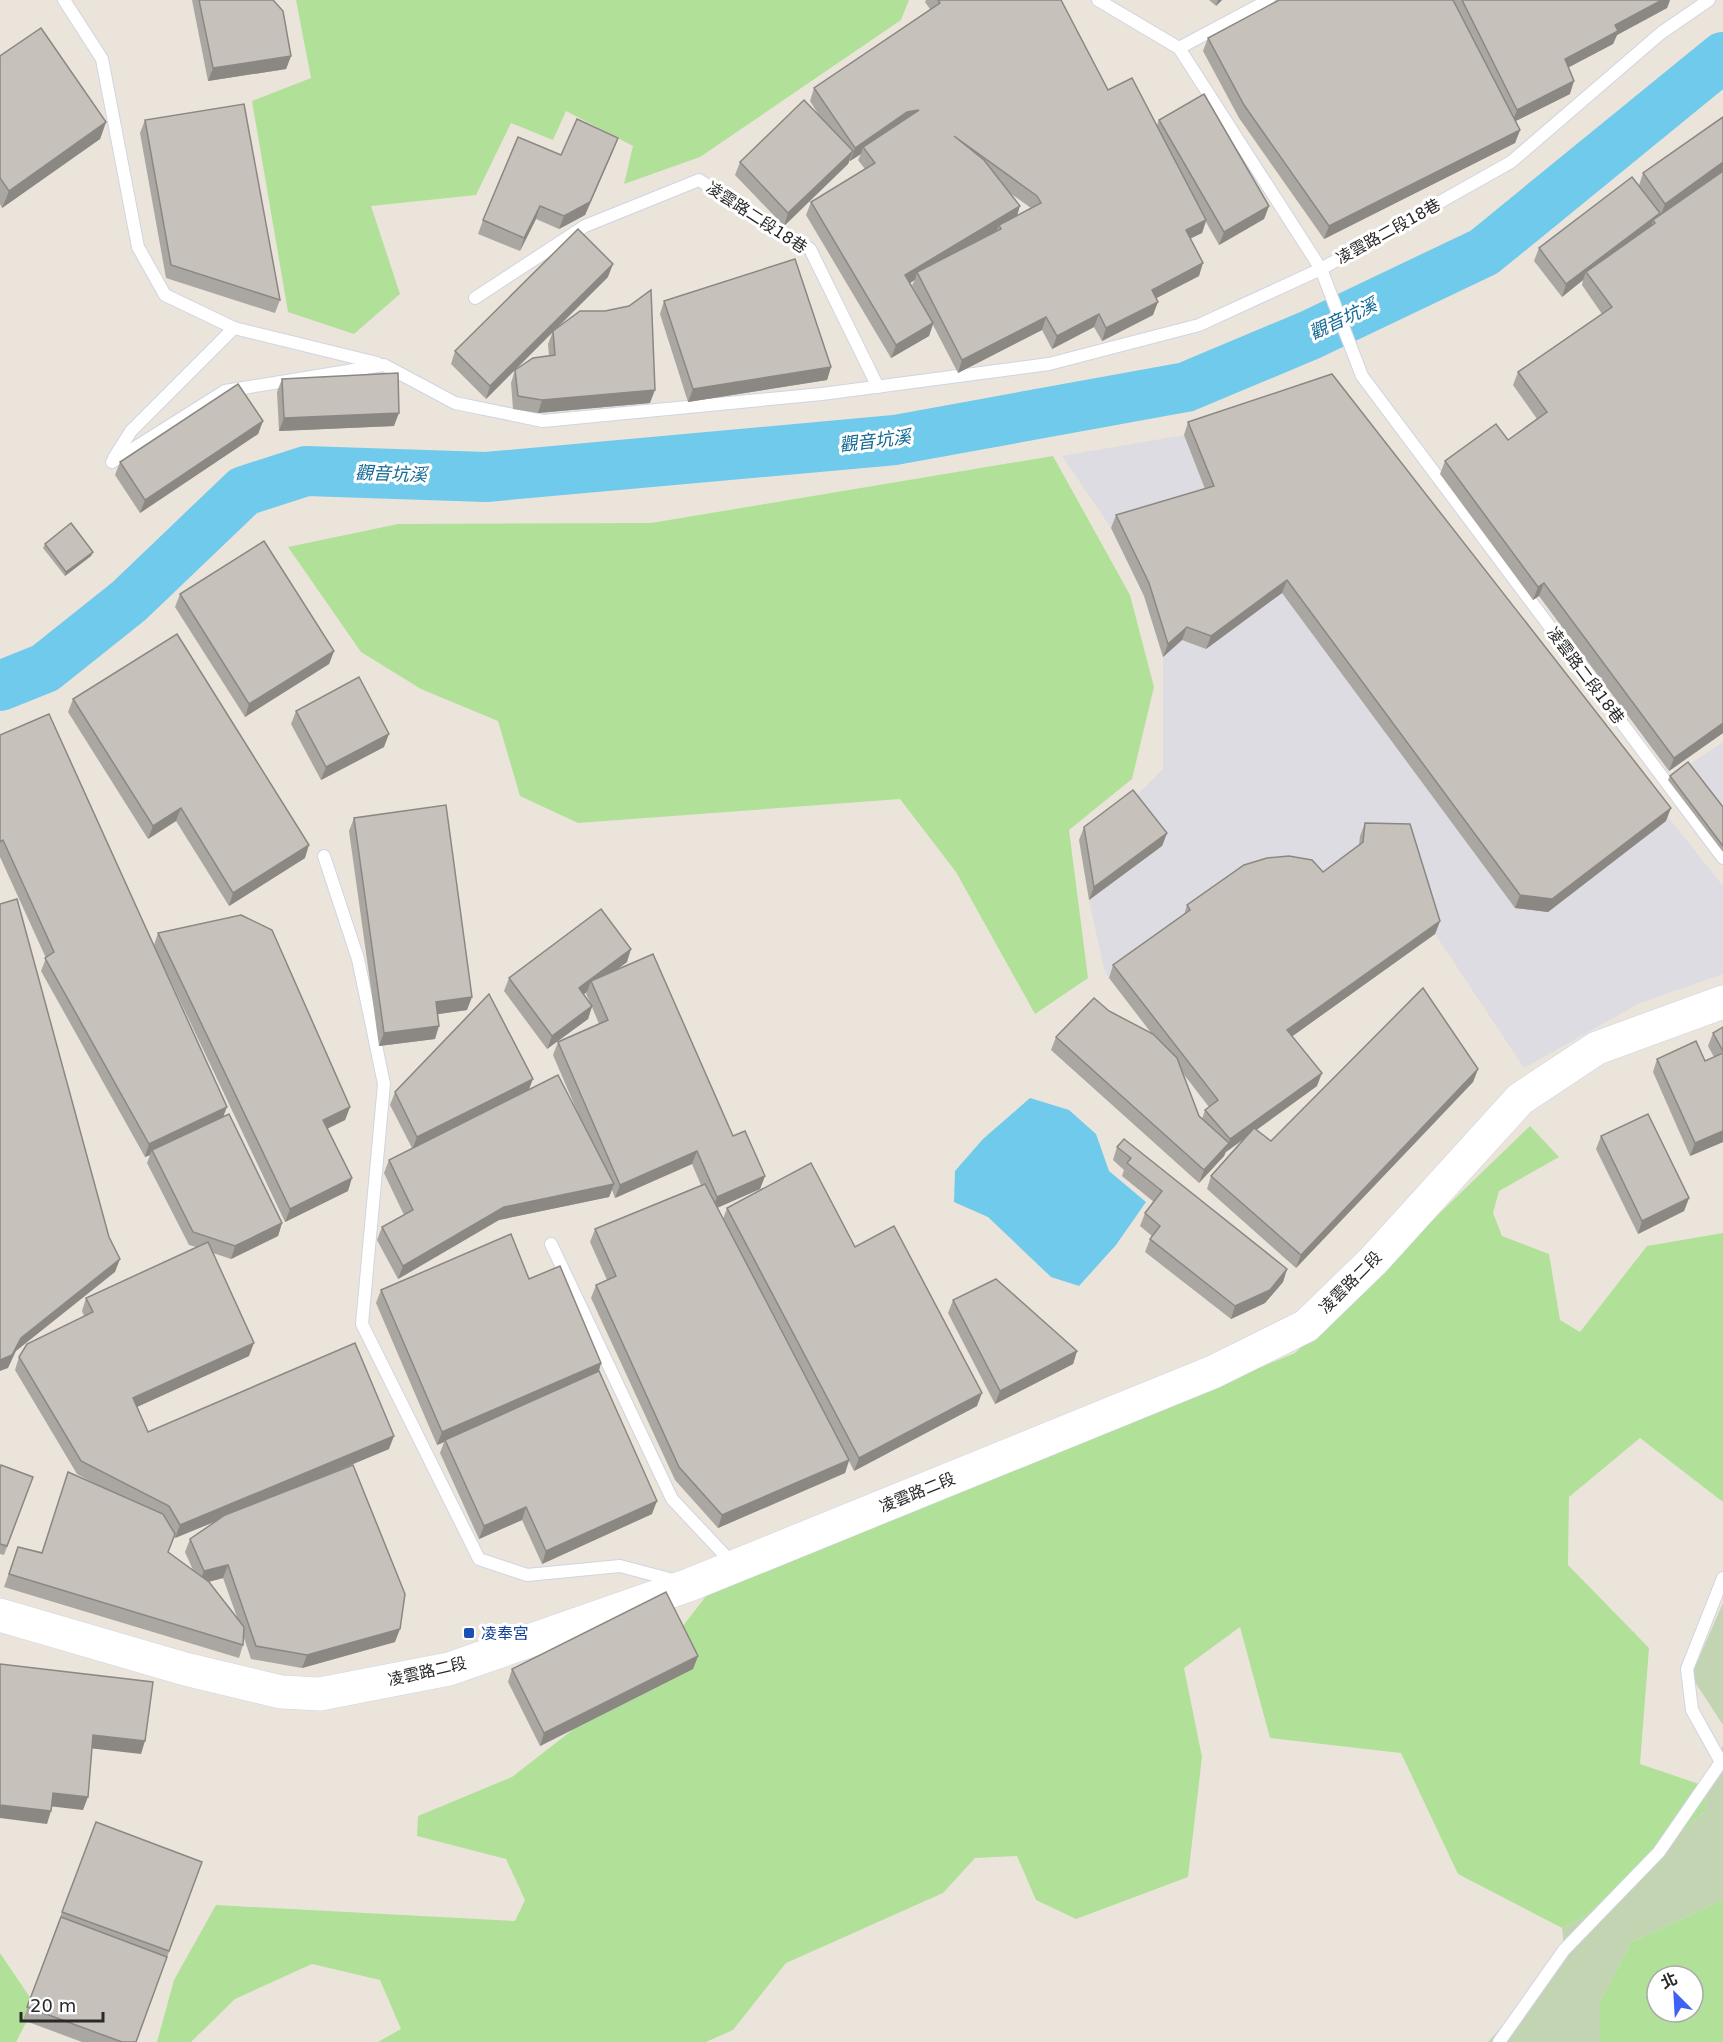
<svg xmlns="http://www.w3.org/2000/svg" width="1723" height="2042" font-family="'DejaVu Sans','Noto Sans TC',sans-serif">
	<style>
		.industrial { fill: #dedce3 }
		.green { fill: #b1e099; fill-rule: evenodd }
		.cemetery { fill: #c3d4b3 }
		.water { fill: #70caeb }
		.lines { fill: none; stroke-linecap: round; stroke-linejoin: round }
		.river { stroke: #70caeb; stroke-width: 50 }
		.lane-casing { stroke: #d0d4e2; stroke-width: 14 }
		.secondary-casing { stroke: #d0d4e2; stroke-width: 34 }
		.lane { stroke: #fff; stroke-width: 12 }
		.secondary { stroke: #fff; stroke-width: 33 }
		.wall { fill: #aaa6a1; fill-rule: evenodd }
		.shaded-wall { fill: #8b8783 }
		.building { fill: #c6c1bb; stroke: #8b8783; stroke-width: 1.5 }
		.transit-dot { fill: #1a4fb4; stroke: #fff; stroke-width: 2 }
		.labels { text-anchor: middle; stroke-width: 6; stroke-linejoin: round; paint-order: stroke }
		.street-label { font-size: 16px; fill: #292929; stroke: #fff }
		.transit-label { font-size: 16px; fill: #164399; stroke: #fff; text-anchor: start }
		.water-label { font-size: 18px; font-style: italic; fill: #116895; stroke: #fff }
	</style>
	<rect width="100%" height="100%" fill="#ebe4db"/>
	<g class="industrial">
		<polygon points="1327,387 1723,886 1723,974 1640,1003 1524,1068 1435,934 1405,837 1361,836 1358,855 1319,885 1185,923 1109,978 1104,969 1089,900 1162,846 1129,803 1163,769 1163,657 1144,596 1111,528 1062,456 1184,435"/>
		<polygon points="1723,742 1723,814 1687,766"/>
	</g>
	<g class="green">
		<polygon points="296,0 909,0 901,20 700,157 624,184 633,146 566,111 553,140 511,123 476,195 371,206 400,294 354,334 288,312 252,101 311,78"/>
		<polygon points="1053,456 1130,595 1154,687 1132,779 1069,830 1088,978 1035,1014 956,872 900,799 578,823 520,796 498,721 421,689 361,652 288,547 398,524 651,523"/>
		<polygon points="1530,1126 1559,1157 1499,1191 1493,1213 1502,1236 1549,1254 1560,1320 1580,1332 1647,1246 1723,1233 1723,1502 1640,1438 1569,1497 1568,1565 1649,1648 1640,1764 1705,1786 1706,1810 1583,1918 1562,1928 1458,1874 1401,1753 1270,1738 1240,1627 1184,1668 1202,1757 1188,1877 1076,1919 1036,1900 1017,1856 975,1858 943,1893 786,1963 733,2030 706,2042 378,2042 401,2029 380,1980 312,1964 235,1999 191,2042 157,2042 174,1980 216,1905 515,1921 525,1900 506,1859 417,1836 418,1816 512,1777 647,1672 707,1595 1295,1353"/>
		<path d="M1723,1900V2042H1600V2002L1631,1942ZM1657,1976H1693V2012H1657Z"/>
		<polygon points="0,1953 35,2005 16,2042 0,2042"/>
	</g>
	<g class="cemetery">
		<polygon points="1723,1603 1723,1725 1691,1676"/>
		<polygon points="1723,1745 1723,1900 1631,1942 1600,2002 1600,2042 1488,2042 1565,1956 1562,1928 1583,1918 1706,1810 1705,1786"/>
	</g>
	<polygon class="water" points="1030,1098 1069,1110 1096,1134 1109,1171 1146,1202 1116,1245 1079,1286 1051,1277 988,1217 954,1202 955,1171 983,1139"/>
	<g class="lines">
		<polyline class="river" points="0,686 45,668 129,601 244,491 306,471 486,477 895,440 1186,387 1310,335 1484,252 1723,57"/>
		<defs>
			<g id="lane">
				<polyline points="64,0 102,59 138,247 165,295 234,328 131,431 114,458"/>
				<polyline points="1098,0 1179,48 1321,269 1362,376 1723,858"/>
				<polyline points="1179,48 1269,0"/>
				<polyline points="475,298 585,226 699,180 810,249 878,387"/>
				<polyline points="234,328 377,363"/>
				<polyline points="112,462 225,391 384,365 455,403 543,421 822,394 1049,364 1199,325 1321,269 1511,162 1661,33 1709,0"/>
				<polyline points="324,856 358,959 384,1084 362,1324 479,1559 527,1575 620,1566 677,1581"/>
				<polyline points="551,1244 672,1499 734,1565"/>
				<polyline points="1499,2042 1564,1950 1659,1852 1721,1762 1692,1710 1687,1669 1723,1578"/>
			</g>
			<polyline id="secondary" points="0,1615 185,1669 281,1692 320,1694 449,1669 689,1585 1213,1372 1306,1326 1373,1261 1520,1099 1597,1048 1723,1002"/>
		</defs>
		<use href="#lane" class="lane-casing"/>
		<use href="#secondary" class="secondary-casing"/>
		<use href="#lane" class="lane"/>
		<use href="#secondary" class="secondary"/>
	</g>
	<g class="wall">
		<polygon points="192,0 273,0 291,56 286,69 208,81"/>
		<path d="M926,0H1061L1108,90L1157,125L1159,120L1269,206L1264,219L1219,245L1206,222L1202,233L1191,238L1199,276L1156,298L1153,315L1102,341L1094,327L1052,349L1042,330L958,373L933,325L929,336L891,358L806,215L811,202L865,169L858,160L861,154L850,161V160L848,164L784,226L735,175L740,162L820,117L810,101L814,88L930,9L925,2ZM1010,193L1031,208L1017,216ZM915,280L912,285L921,302L910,283Z"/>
		<polygon points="1209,0 1222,0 1216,6"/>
		<polygon points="1279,0 1670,0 1667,8 1617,35 1613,44 1568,67 1570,94 1515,121 1520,130 1515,143 1324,239 1239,118 1203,51 1208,38"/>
		<polygon points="0,56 106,122 100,139 2,208 0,204"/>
		<polygon points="1723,117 1723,733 1669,771 1539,596 1533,600 1440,474 1445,461 1508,440 1537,419 1513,385 1518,372 1602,314 1582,285 1583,280 1562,297 1534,261 1539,248 1639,185 1643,173"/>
		<polygon points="145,120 280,300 275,313 166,278 140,133"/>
		<polygon points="613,151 585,215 559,229 536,219 520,251 478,234 483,220"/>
		<polygon points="608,277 553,331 650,403 538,413 513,409 511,383 515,370 549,356 548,344 553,331 486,399 451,364 455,351"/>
		<polygon points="664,301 831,367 827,380 688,402 660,314"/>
		<polygon points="282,379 394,426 279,431 277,392"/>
		<polygon points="263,421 258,434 140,513 115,475 120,462"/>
		<polygon points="1188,422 1666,821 1548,912 1515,908 1282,593 1206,649 1182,640 1163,657 1144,596 1111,528 1116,515 1205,489 1184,435"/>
		<polygon points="45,544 93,552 91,556 65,576 43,548"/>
		<polygon points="180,594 334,651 329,664 245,717 175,607"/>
		<polygon points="73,699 305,858 229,906 176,821 148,839 68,712"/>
		<polygon points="296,711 384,747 321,780 291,724"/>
		<path d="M0,735L154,945L158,933L350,1107L345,1120L327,1129L348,1191L285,1222L164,967L224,1116L282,1223L278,1236L231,1259L213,1253L249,1356L137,1407L148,1432L389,1449L303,1485L395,1642L302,1668L251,1659L244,1638L243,1645L239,1658L4,1587L18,1547L42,1552L68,1472L99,1486L77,1474L15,1370L19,1357L84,1316L82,1311L86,1298L196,1247L189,1245L147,1163L150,1155L145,1157L41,971L46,958L0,857ZM217,1521L190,1539L185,1552L193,1570L168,1552L174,1536L175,1538ZM223,1578L237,1617L209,1582Z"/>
		<polygon points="1670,776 1723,807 1723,852 1668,780"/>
		<polygon points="354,818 467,1010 438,1014 435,1039 379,1046 349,831"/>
		<path d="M1365,823L1440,921L1435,934L1292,1036L1317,1086L1256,1130L1271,1141L1478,1069L1473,1082L1296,1268L1207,1189L1211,1176L1244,1138L1226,1152L1224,1156L1199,1183L1051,1050L1056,1037L1109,1011L1152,1034L1109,978L1113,965L1184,915L1187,905L1323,872L1359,845L1360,836ZM1182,1072L1209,1107L1205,1110L1202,1119L1199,1116Z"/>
		<polygon points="1084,827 1167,833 1162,846 1089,900 1079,840"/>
		<path d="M627,962L618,969L733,1136L765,1176L760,1189L717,1208L723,1219L727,1208L855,1247L977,1406L854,1471L849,1461L845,1473L718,1528L675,1480L591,1298L596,1285L607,1280L590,1242L595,1229L701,1185L692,1164L615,1198L612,1190L609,1197L499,1220L398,1279L377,1240L382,1227L404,1215L384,1173L389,1160L412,1148L390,1105L395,1092L529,1090L583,1125L553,1055L558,1042L599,1024L592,1007L588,1019L547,1049L504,991L509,978ZM587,992L586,994L590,1002L584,994Z"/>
		<polygon points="1723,1027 1723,1142 1690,1156 1653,1072 1657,1059 1705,1061 1714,1057 1708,1046 1713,1033"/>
		<polygon points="1601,1136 1689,1198 1684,1211 1638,1234 1596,1149"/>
		<polygon points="1117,1147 1287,1269 1283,1282 1265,1303 1231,1319 1145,1252 1150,1239 1152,1236 1140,1226 1145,1213 1154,1202 1122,1176 1124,1170 1113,1160"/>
		<polygon points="529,1279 601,1363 599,1371 652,1514 542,1564 522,1520 479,1539 440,1453 444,1442 437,1445 376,1303 381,1290"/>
		<polygon points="953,1300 1077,1351 1073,1364 995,1404 948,1313"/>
		<polygon points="0,1468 33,1477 4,1555 0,1554"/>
		<polygon points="698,1656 693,1669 540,1746 508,1682 512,1669"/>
		<polygon points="202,1862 136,2042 82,2042 23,2020 62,1912"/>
	</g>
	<g class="shaded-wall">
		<polygon points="1218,0 1222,0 1216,6"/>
		<polygon points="1662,0 1670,0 1667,8 1617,35 1613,44 1560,72 1565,59 1615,25"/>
		<polygon points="291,56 286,69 208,81 213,68"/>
		<polygon points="1574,81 1570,94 1512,123 1517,110"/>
		<polygon points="919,110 863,147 861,154 850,161 855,148 907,112"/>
		<polygon points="106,122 100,139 2,208 9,191"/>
		<polygon points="1520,130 1515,143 1324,239 1329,226"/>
		<polygon points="618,138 613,151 585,215 559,229 564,216"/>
		<polygon points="853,151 848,164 784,226 788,213"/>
		<polygon points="1723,162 1723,172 1660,217 1665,204"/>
		<polygon points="540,206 536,219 520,251 524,238"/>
		<polygon points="1020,206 1016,219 999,225 997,230 919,277 917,272 915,280 901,288 905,275"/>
		<polygon points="1269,206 1264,219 1219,245 1224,232"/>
		<polygon points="1660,213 1655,226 1655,223 1653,220 1650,230 1586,272 1583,280 1562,297 1566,284"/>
		<polygon points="1206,220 1202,233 1181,243 1186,230"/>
		<polygon points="1203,263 1199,276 1147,303 1152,290"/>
		<polygon points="613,264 608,277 486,399 490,386"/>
		<polygon points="1158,302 1153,315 1102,341 1106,328"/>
		<polygon points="1099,314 1094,327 1052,349 1057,336"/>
		<polygon points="1046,317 1042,330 958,373 962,360"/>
		<polygon points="933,323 929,336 891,358 896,345"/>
		<polygon points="831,367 827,380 688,402 693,389"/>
		<polygon points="655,390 650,403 538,413 542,400"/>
		<polygon points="399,413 394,426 279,431 284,418"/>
		<polygon points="263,421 258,434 140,513 145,500"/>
		<polygon points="93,552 91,556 65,576 66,572"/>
		<polygon points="1287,580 1282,593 1206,649 1211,636"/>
		<polygon points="1544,583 1539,596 1533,600 1538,587"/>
		<polygon points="1187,627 1182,640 1163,657 1168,644"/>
		<polygon points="334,651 329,664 245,717 249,704"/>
		<polygon points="1723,723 1723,733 1669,771 1674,758"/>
		<polygon points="389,734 384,747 321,780 326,767"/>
		<polygon points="181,808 176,821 148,839 153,826"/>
		<polygon points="1671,808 1666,821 1548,912 1515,908 1520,895"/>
		<polygon points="1167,833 1162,846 1089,900 1094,887"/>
		<polygon points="309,845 305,858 229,906 233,893"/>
		<polygon points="1440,921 1435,934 1283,1043 1287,1030"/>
		<polygon points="631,949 627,962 593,987 591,981 587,992 574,1001 579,988"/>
		<polygon points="472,997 467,1010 432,1015 436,1002"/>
		<polygon points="592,1006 588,1019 547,1049 552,1036"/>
		<polygon points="439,1026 435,1039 379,1046 384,1033"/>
		<polygon points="1478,1069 1473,1082 1296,1268 1301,1255"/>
		<polygon points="1322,1073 1317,1086 1226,1152 1230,1139"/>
		<polygon points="533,1079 528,1092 412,1150 417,1137"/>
		<polygon points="227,1107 222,1120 152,1150 150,1155 145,1157 149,1144"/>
		<polygon points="350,1107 345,1120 318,1133 323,1120"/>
		<polygon points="1723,1131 1723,1142 1690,1156 1695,1143"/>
		<polygon points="1229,1143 1224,1156 1199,1183 1204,1170"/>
		<polygon points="697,1151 692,1164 615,1198 620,1185"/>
		<polygon points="765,1176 760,1189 712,1210 717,1197"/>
		<polygon points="352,1178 348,1191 285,1222 290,1209"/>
		<polygon points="614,1184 609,1197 499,1220 398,1279 403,1266 504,1207"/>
		<polygon points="1689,1198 1684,1211 1638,1234 1642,1221"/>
		<polygon points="282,1223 278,1236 231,1259 235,1246"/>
		<polygon points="120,1259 115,1272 16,1351 8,1368 0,1371 0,1360 21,1338"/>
		<polygon points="1287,1269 1283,1282 1265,1303 1231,1319 1235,1306"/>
		<polygon points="254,1343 249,1356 128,1411 133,1398"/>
		<polygon points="1077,1351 1073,1364 995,1404 1000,1391"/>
		<polygon points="601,1363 597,1376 445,1440 444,1442 437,1445 442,1432"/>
		<polygon points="982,1393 977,1406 854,1471 859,1458"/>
		<polygon points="394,1436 389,1449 175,1538 180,1525"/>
		<polygon points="849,1460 845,1473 718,1528 722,1515"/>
		<polygon points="657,1501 652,1514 542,1564 546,1551"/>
		<polygon points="526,1507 522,1520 479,1539 484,1526"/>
		<polygon points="228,1565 223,1578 199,1584 204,1571"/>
		<polygon points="400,1629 395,1642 302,1668 307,1655"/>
		<polygon points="698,1656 693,1669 540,1746 544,1733"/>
		<polygon points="93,1735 145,1741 141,1754 88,1748"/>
		<polygon points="53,1793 88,1797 83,1810 48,1806"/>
		<polygon points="0,1805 51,1811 47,1824 0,1818"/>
	</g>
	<g class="building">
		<polygon points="199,0 273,0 283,11 291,56 213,68"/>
		<polygon points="938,0 1061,0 1108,90 1132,78 1206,220 1186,230 1203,263 1152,290 1158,302 1106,328 1099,314 1057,336 1046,317 962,360 917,272 1001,229 999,225 1041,203 1037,196 954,136 984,160 1020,206 905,275 933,323 896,345 811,202 875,163 863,147 919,110 907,112 855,148 814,88 940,3"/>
		<polygon points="1279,0 1453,0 1520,130 1329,226 1244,105 1208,38"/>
		<polygon points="1462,0 1662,0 1615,25 1618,31 1565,59 1574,81 1517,110"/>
		<polygon points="41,28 106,122 9,191 0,178 0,56"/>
		<polygon points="1204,94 1269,206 1224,232 1159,120"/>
		<polygon points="804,100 853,151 788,213 740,162"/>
		<polygon points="244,104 280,300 171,265 145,120"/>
		<polygon points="1723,117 1723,162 1665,204 1643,173"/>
		<polygon points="577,119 618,138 590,202 564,216 540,206 524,238 483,220 518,137 561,155"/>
		<polygon points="1723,171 1723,723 1674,758 1544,583 1538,587 1445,461 1496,424 1508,440 1547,412 1518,372 1612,307 1586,272 1655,223 1653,220"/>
		<polygon points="1632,177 1660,213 1566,284 1539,248"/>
		<polygon points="578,229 613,264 490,386 455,351"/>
		<polygon points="795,259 831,367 693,389 664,301"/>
		<polygon points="651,290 655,390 542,400 518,396 515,370 533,358 555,355 553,331 580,311 605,311 629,306"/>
		<polygon points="398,373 399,413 284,418 282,379"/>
		<polygon points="1332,374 1671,808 1552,899 1520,895 1287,580 1211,636 1187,627 1168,644 1149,583 1116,515 1214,486 1188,422"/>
		<polygon points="238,384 263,421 145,500 120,462"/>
		<polygon points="71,523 93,552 66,572 45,544"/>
		<polygon points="264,541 334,651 249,704 180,594"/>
		<polygon points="177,634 309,845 233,893 181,808 153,826 73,699"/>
		<polygon points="359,677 389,734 326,767 296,711"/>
		<polygon points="49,714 227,1107 149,1144 45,958 54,952 3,840 0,842 0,735"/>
		<polygon points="1688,762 1723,807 1723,846 1670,776"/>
		<polygon points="1133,790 1167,833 1094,887 1084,827"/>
		<polygon points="446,805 472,997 436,1002 439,1026 384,1033 354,818"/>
		<polygon points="1365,823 1410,824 1440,921 1287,1030 1322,1073 1230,1139 1205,1110 1218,1100 1113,965 1190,910 1187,905 1244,865 1267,858 1289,856 1312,860 1323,872 1363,842"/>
		<polygon points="17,899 109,1237 120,1259 21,1338 12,1355 0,1360 0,904"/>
		<polygon points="601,909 631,949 579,988 592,1006 552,1036 509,978"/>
		<polygon points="241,915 272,930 350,1107 323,1120 352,1178 290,1209 158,933"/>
		<polygon points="653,954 733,1136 745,1131 765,1176 717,1197 697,1151 620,1185 558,1042 608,1020 591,981"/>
		<polygon points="1423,988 1478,1069 1301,1255 1211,1176 1254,1128 1271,1141"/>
		<polygon points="489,994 533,1079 417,1137 395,1092"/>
		<polygon points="1094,998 1109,1011 1153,1034 1177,1058 1199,1116 1229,1143 1204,1170 1056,1037"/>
		<polygon points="1723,1027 1723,1051 1713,1033"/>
		<polygon points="1696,1041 1705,1061 1723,1053 1723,1131 1695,1143 1657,1059"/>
		<polygon points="558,1075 614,1184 504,1207 403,1266 382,1227 413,1210 389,1160"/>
		<polygon points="229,1114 282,1223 235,1246 193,1232 152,1150"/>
		<polygon points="1648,1114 1689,1198 1642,1221 1601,1136"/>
		<polygon points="1124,1139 1287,1269 1270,1290 1235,1306 1150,1239 1160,1226 1145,1213 1162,1191 1127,1163 1131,1158 1117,1147"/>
		<polygon points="811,1163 855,1247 894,1226 982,1393 859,1458 727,1208"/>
		<polygon points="705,1184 849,1460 722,1515 679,1467 596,1285 616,1276 595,1229"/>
		<polygon points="511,1234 529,1279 560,1266 601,1363 442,1432 381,1290"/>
		<polygon points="208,1242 254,1343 133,1398 148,1432 355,1343 394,1436 180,1525 169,1506 81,1461 19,1357 27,1344 93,1312 86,1298"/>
		<polygon points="996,1279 1077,1351 1000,1391 953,1300"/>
		<polygon points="599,1371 657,1501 546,1551 526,1507 484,1526 445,1440"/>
		<polygon points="1,1465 33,1477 7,1546 0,1544 0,1468"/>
		<polygon points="353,1465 405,1594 400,1629 307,1655 256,1646 228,1565 204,1571 190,1539 225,1515"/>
		<polygon points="68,1472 163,1514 175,1534 168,1552 209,1582 244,1627 243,1645 9,1574 18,1547 42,1553"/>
		<polygon points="666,1592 698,1656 544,1733 512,1669"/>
		<polygon points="0,1664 153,1682 145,1741 93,1735 88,1797 53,1793 51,1811 0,1805"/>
		<polygon points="96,1822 202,1862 169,1951 62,1912"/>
		<polygon points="61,1917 167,1957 136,2042 122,2042 27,2007"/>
	</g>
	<rect class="transit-dot" x="463" y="1627" width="12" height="12" rx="3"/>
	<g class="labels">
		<g class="street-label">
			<text transform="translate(757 217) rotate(33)" y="6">凌雲路二段18巷</text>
			<text transform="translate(1388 231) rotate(-29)" y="6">凌雲路二段18巷</text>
			<text transform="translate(1586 675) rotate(53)" y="6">凌雲路二段18巷</text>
			<text transform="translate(1350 1282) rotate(-45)" y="6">凌雲路二段</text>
			<text transform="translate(917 1492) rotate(-22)" y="6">凌雲路二段</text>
			<text transform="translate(427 1671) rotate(-13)" y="6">凌雲路二段</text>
		</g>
		<g class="transit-label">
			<text x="481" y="1639">凌奉宮</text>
		</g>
		<g class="water-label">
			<text transform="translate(1343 319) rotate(-25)" y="6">觀音坑溪</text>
			<text transform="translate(875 441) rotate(-7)" y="6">觀音坑溪</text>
			<text transform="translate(391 474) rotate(2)" y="6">觀音坑溪</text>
		</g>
	</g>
	<g transform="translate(1675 1994) rotate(336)"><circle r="28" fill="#ffffff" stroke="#a9a9a9" stroke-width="1.5"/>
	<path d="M0-4.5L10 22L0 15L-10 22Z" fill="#3f61f4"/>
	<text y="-9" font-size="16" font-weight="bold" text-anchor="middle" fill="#292929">北</text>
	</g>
	<path d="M21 2012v9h82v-9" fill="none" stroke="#292929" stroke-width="3"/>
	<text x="30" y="2012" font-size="18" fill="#292929" stroke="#ffffff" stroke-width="4.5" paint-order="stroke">20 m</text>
</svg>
